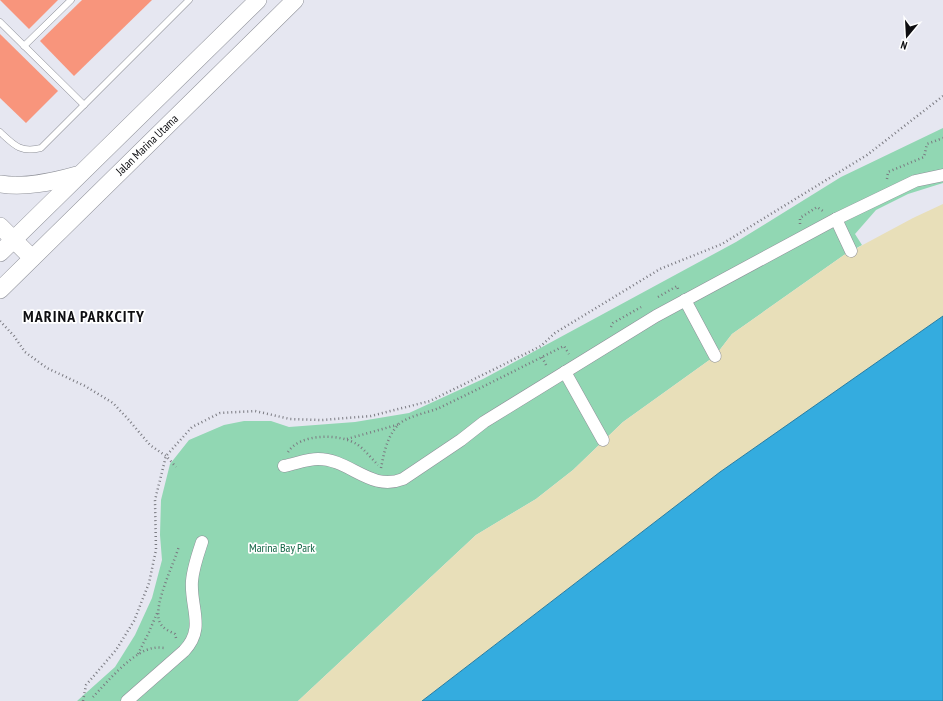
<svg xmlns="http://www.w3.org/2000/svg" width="943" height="701" font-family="'PT Sans Narrow',sans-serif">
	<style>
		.green { fill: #91d7b3 }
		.sand { fill: #e8dfb9 }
		.water { fill: #34acdf; stroke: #297da1 }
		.building { fill: #f8957c }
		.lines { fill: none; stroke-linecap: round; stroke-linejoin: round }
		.lane-casing { stroke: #8e9098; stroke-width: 7 }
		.street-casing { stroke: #8e9098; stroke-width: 13 }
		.secondary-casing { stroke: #8e9098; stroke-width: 18 }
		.path { stroke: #7a7a81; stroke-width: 2.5; stroke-dasharray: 1 3; stroke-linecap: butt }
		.lane { stroke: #fff; stroke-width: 6 }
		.street { stroke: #fff; stroke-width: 12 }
		.secondary { stroke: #fff; stroke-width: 17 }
		.labels { text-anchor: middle; stroke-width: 3.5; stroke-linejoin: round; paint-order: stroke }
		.street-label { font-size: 12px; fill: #0e0e11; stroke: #fff }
		.park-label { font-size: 12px; fill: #146746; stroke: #fff }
		.district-label { font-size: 16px; font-weight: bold; letter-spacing: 1px; fill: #0e0e11; stroke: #fff }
	</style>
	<rect width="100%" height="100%" fill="#e6e7f1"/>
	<polygon class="green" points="943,128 943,183 908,194 876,210 855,234 862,245 844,255 732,334 715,356 623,422 573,470 536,499 476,535 298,701 77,701 115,667 135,635 152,598 162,560 160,535 161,500 170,464 189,440 224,425 244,421 271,421 289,427 355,422 409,413 483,379 736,242 841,177"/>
	<polygon class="sand" points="943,204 943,316 720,472 422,701 298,701 476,535 536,499 573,470 623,422 715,356 732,334 844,255 913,218"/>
	<polygon class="water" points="943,316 943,701 422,701 720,472"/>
	<g class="building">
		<polygon points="0,0 58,0 29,29"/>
		<polygon points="82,0 152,0 74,76 40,41"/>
		<polygon points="0,34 58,91 26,123 0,98"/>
	</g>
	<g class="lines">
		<defs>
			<g id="lane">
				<polyline points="0,22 84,105"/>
				<polyline points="24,46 71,0"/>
				<path d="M0,132C14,145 20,153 41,148L189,0"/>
			</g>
			<g id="street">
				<polyline points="836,219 851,251"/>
				<polyline points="685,300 715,356"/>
				<polyline points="565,372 603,440"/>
				<path d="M284,466C295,464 307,459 318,459C350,459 370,492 403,479L461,440L484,422L656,316L836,219L915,181L943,175"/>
				<path d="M127,701L184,651C206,628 190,608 192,581C193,568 198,554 202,542"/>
			</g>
			<g id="secondary">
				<path d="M0,184C25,188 52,182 77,175"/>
				<polyline points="0,226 32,258"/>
				<polyline points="0,253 258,0"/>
				<polyline points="0,290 295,0"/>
			</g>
		</defs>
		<use href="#lane" class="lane-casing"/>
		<use href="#street" class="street-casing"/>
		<use href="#secondary" class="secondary-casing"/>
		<g class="path">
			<polyline points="887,179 888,172 924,157 927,144 943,138"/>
			<polyline points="800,224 800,218 817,207 823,211"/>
			<polyline points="658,297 677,286 678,289"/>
			<polyline points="0,321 14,336 25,352 47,368 85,386 113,403 128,419 150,445 166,456 176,467"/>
			<polyline points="611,327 613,323 641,307"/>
			<polyline points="542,357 547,367"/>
			<polyline points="347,439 400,424"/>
			<path d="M288,452C300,433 341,433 358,445C366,451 372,459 378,465"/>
			<path d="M381,468C384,453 387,436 399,424C408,416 427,413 439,408C481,388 522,367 564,346L569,354"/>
			<path d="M176,638L175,634C169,631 161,628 159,620C154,603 174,564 179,546"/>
			<polyline points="138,654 149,632 158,611"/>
			<path d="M93,697C107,682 134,650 154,648C158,647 162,648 166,648"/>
			<polyline points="83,701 86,685 116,650 134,621 149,583 156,550 155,500 166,456 192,427 220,413 255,411 290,419 322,420 371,416 430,401 541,346 555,333 660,269 722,244 867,155 943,96"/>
		</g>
		<use href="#lane" class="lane"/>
		<use href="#street" class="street"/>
		<use href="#secondary" class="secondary"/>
	</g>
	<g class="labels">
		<g class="street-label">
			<text transform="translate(147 145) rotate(-44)" y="4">Jalan Marina Utama</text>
		</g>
		<g class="park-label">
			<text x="282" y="552">Marina Bay Park</text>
		</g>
		<g class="district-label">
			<text x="84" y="322">MARINA PARKCITY</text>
		</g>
	</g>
	<g transform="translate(907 36) rotate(198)" stroke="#ffffff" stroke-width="3" paint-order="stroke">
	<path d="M0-3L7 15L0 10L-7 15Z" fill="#0e0e11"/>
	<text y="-6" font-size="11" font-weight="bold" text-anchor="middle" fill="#0e0e11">N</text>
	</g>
</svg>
